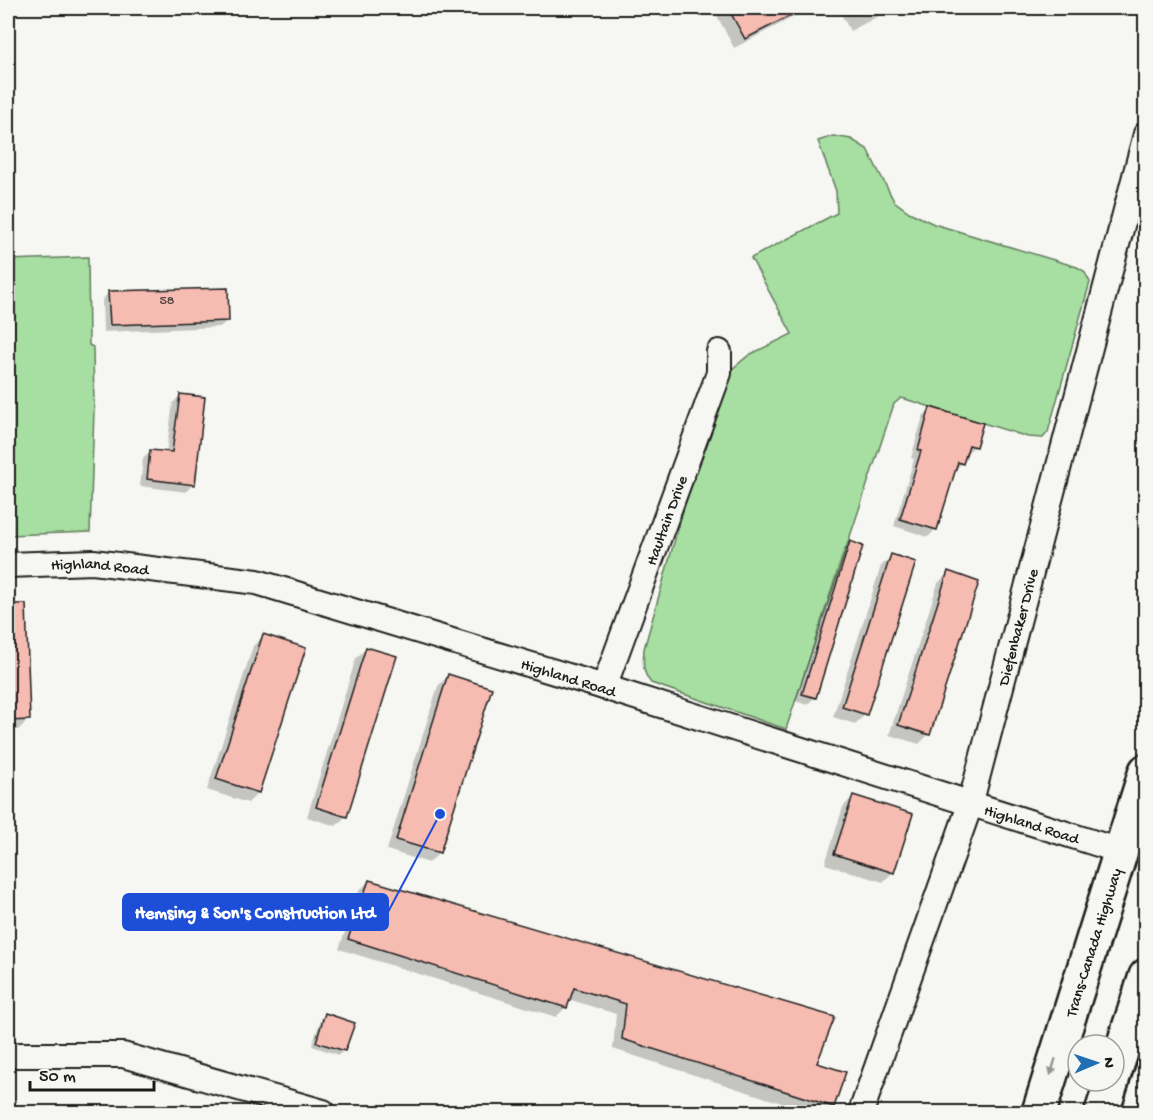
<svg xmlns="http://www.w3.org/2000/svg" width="1153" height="1120" font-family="'Gochi Hand',sans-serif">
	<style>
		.green { fill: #a7dea1; stroke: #627d5e; stroke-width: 1.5 }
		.shadow { fill: #0003 }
		.building { fill: #f6bcb1; stroke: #1c1c1c; stroke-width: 1.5 }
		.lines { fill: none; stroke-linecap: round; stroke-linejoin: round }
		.minor-casing { stroke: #1c1c1c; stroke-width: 28 }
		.highway-casing { stroke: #1c1c1c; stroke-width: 38 }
		.minor { stroke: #f6f6f2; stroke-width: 24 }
		.highway { stroke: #f6f6f2; stroke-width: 33 }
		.oneway { fill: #949492 }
		.labels { text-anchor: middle; stroke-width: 6; stroke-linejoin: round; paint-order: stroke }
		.number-label { font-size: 14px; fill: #524441 }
		.street-label { font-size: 16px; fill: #1c1c1c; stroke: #f6f6f2 }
		.leader { fill: none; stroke: #1d4ed8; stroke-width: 2 }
		.callout-dot { fill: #1d4ed8; stroke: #f6f6f2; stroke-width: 2 }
		.callout { fill: #1d4ed8; stroke: #1d4ed8; stroke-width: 2 }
		.callout-label { font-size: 18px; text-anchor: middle; font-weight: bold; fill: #fff }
	</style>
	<rect width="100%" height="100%" fill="#f6f6f2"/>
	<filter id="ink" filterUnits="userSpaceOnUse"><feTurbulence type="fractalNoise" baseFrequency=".0167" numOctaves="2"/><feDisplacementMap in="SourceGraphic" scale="12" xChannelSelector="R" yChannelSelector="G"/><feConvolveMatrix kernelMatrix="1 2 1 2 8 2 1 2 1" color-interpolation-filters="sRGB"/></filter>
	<g filter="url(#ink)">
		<g class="green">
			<path d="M833,136L851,139L867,149L894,201L909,212L934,224L1077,267L1084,271L1090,282L1048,432L1043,438L1028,437L905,399L901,398L894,404L786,729L651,683C642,672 643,663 644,649L720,379L749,355L792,334L751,258L837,213L836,191L818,141Z"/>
			<polygon points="88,257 89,345 93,347 94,410 90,532 8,535 8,260"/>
		</g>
		<g class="shadow">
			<polygon points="713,8 811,8 734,48"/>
			<polygon points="838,8 894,8 850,31"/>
			<polygon points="109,292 228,320 220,327 103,332 102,300"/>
			<polygon points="180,395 193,484 186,492 140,486 143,459 151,451 166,453 173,403"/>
			<polygon points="931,409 975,446 967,453 965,453 962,463 954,471 936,529 928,537 894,526 914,459 911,458 923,416"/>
			<polygon points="850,543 814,698 807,705 795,701 843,550"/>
			<polygon points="892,556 866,714 855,724 833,717 881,566"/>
			<polygon points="948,573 929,734 919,744 889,735 938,583"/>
			<polygon points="24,605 28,720 18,730 8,730 8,606"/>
			<polygon points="263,636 258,793 248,803 207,790 253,646"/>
			<polygon points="367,648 346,816 336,826 307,817 356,658"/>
			<polygon points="448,676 490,689 439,853 429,863 387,850 438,686"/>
			<polygon points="853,796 893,872 883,882 825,864 843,807"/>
			<polygon points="369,881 815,1064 833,1107 827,1112 810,1112 613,1049 616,1014 568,999 566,1007 556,1017 339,949 359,891"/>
			<polygon points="326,1014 344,1050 339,1055 312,1046 321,1019"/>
			<polygon points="191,1107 209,1112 185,1112"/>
		</g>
		<g class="building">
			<polygon points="728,8 805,8 745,39"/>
			<polygon points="228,288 229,321 110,325 108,291"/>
			<polygon points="180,394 205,397 195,485 147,479 150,450 172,452"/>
			<polygon points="930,407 983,423 976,447 969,445 963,464 958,462 937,530 900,519 921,451 918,450"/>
			<polygon points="850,541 863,546 816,698 802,694"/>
			<polygon points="891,554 916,562 867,715 842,707"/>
			<polygon points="948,571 979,582 930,735 898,725"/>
			<polygon points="8,604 26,604 30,720 8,721"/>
			<polygon points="263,634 306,648 259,793 216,779"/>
			<polygon points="366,647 397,656 347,817 316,807"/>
			<polygon points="448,674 492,688 440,853 396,840"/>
			<polygon points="853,795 913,814 894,873 834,854"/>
			<polygon points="369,880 835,1017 817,1063 846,1072 834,1107 622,1039 626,1004 574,988 567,1008 348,939"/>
			<polygon points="325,1013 355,1023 345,1051 316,1042"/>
		</g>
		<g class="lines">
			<defs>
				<g id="minor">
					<path id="s1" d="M8,565L93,562L257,582L604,687L1120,851"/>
					<path id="s2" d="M604,687L719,373V352"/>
					<polyline points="8,1055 123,1055 323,1112"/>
					<path id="s3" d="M861,1112L970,805L1146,134"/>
				</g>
				<g id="highway">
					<polyline points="1114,1074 1146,976"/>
					<path id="s4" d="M1039,1112L1146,771"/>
					<polyline points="1102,1112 1112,1081"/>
				</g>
			</defs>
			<use href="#minor" class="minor-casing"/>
			<use href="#highway" class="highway-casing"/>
			<use href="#minor" class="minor"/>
			<use href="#highway" class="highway"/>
		</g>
		<defs><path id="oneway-solid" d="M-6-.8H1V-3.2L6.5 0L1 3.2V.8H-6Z" transform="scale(1.5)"/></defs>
		<use class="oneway" href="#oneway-solid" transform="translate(1053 1067) rotate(107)"/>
	</g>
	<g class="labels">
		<g class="number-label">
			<text x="167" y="304">58</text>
		</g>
		<g class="street-label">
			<text dy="6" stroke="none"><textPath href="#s2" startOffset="178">Haultain Drive</textPath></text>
			<text dy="6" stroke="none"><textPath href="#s1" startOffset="92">Highland Road</textPath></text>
			<text dy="6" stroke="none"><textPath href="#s3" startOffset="510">Diefenbaker Drive</textPath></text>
			<text dy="6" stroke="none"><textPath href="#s1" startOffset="576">Highland Road</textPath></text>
			<text dy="6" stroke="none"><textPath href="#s1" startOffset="1062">Highland Road</textPath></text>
			<text dy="6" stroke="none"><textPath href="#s4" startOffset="178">Trans-Canada Highway</textPath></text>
		</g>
	</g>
	<path class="leader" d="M440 814L388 912"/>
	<circle class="callout-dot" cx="440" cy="814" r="6"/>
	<rect class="callout" x="123" y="894" width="265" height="36" rx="6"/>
	<g class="callout-label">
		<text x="255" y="918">Hemsing &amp; Son's Construction Ltd</text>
	</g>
	<rect width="1153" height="1120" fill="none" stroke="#f6f6f2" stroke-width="30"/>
	<rect x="15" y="15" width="1123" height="1090" fill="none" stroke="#1c1c1c" stroke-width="2" filter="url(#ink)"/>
	<g transform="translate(1096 1063) rotate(88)"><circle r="28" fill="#f6f6f2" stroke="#9f9f9c" stroke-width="1.5"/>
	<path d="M0-4.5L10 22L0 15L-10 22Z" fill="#1f6fb2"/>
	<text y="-9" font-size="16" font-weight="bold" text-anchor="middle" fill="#1c1c1c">N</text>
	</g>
	<path d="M30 1081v9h124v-9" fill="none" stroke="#1c1c1c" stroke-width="3"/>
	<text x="39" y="1081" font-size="18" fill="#1c1c1c" stroke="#f6f6f2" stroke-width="4.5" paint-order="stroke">50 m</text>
</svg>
